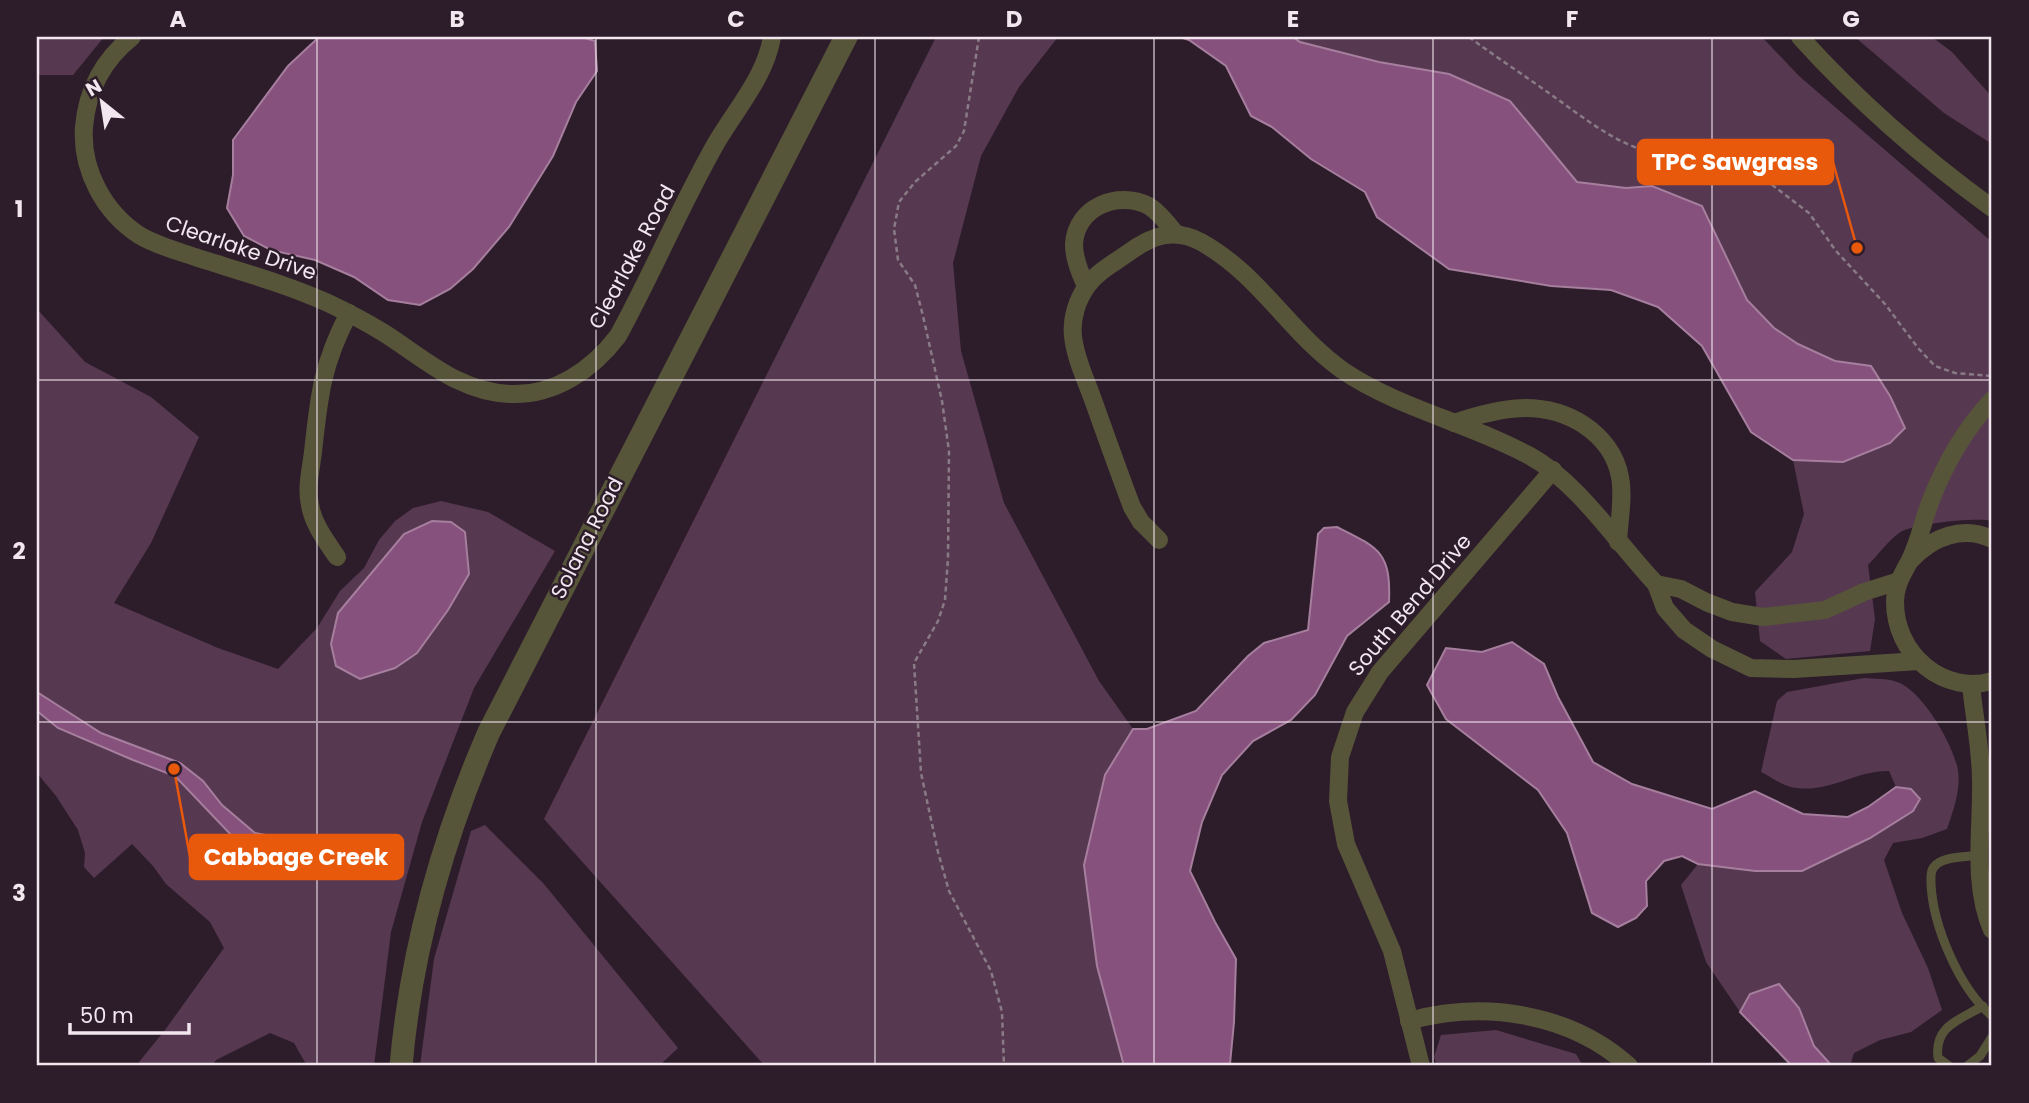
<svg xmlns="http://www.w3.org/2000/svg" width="2029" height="1103" font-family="Poppins,sans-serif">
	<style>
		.green { fill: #573851; fill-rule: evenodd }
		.water { fill: #86517c; stroke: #a67e9e; stroke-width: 2 }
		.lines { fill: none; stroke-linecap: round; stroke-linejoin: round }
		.path { stroke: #897b86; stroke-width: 2.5; stroke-dasharray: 5 3.5; stroke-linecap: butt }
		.service { stroke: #565439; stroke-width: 9 }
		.minor { stroke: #565439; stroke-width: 18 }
		.tertiary { stroke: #565439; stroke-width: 23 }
		.grid { fill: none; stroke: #f2e6ef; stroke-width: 2; stroke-opacity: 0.55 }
		.labels { text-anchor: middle; stroke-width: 5; stroke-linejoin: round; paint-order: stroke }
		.street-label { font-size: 21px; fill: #f2e6ef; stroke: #2d1d2a }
		.leader { fill: none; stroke: #e8590c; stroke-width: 2.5 }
		.callout-dot { fill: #e8590c; stroke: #2d1d2a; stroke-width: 2.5 }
		.callout { fill: #e8590c; stroke: #e8590c; stroke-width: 2.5 }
		.callout-label { font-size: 23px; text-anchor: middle; font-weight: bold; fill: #fff }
		.neatline { fill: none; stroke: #f2e6ef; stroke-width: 2.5 }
		.grid-label { font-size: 23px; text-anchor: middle; font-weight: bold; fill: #f2e6ef }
	</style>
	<rect width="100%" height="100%" fill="#2d1d2a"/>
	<g class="green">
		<polygon points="37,37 104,37 73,75 40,75 37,74"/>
		<polygon points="936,37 1058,37 1019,87 981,156 953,263 961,351 1004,503 1099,681 1133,729 1105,775 1084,865 1097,966 1124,1066 765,1066 544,819"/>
		<path d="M1293,37H1762L1799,76L1992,242V521C1977,517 1911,524 1899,533C1888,541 1878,555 1868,565L1875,619L1870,651L1786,659L1760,641L1755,592L1792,552L1804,514L1793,460L1843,462L1905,428L1890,396L1871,366L1835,361L1798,344L1774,328L1747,300L1702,206L1652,186L1626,188L1577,182L1551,150L1449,74L1379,62L1300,42Z"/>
		<polygon points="1855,37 1932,37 1952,52 1992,97 1992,144 1944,113"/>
		<path d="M37,309L85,362L151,397L199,437L151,543L114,603L218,648L278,669L317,628L340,591L364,568L379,540L395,521L413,508L441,501L488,512L555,551L474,688L422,822L391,932L374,1066H307L294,1043L270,1033L216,1060L212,1066H142L139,1062L165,1030L224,948L210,922L166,884L153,866L132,844L94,878L84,867L85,853L78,830L56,796L37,773V711L58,728L133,760L175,776L233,837L324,847L255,833L222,805L203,781L180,763L101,733L37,692ZM432,521L338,613L404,534Z"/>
		<path d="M1864,678C1874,679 1887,678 1897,682C1922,690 1953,744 1958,770C1961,790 1953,811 1947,829L1922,838L1893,843L1884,860L1902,913L1928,968L1942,1010L1911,1032L1880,1040L1854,1053L1850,1066H1832L1814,1046L1799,1008L1750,994L1740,1012L1706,962L1681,885L1698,864L1755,871H1802L1911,789L1896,787L1889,771C1855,770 1828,795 1791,787C1781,785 1770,776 1761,772L1777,701L1787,692Z"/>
		<polygon points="485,825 544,884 678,1048 659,1066 420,1066 434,959 471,831"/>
		<polygon points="1496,1030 1576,1054 1583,1066 1437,1066 1434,1057 1441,1035"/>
	</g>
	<g class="water">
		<polygon points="319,37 581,37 595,41 597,71 576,102 553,156 509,227 473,269 450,289 420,305 388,300 354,277 315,260 271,250 244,236 227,208 233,175 233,140 288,66"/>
		<polygon points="1180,37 1293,37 1300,42 1379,62 1449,74 1510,101 1577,182 1626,188 1652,186 1702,206 1747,300 1774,328 1798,344 1835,361 1871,366 1890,396 1905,428 1890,443 1843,462 1793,460 1751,432 1702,346 1658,307 1611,290 1551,286 1449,269 1377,217 1365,192 1311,159 1272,127 1251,116 1226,66 1189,40"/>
		<polygon points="432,521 451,522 465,532 469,574 448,610 417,653 395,668 360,679 336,666 331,644 338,613 404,534"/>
		<path d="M1337,527C1379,548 1391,552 1389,602L1347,636L1315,695L1291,720L1253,741L1222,775L1202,822L1190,871L1215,922L1236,959L1234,1022L1230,1064L1231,1066H1124L1097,966L1084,865L1105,775L1133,729H1147L1196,711L1248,656L1264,643L1308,630L1318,534L1324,528Z"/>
		<polygon points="1512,642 1544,664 1558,697 1593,762 1632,784 1712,809 1755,791 1803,814 1848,817 1868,807 1896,787 1911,789 1920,799 1913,811 1870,838 1802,871 1755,871 1698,864 1682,856 1664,861 1646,881 1647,906 1636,918 1618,927 1592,913 1567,833 1538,790 1446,719 1427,685 1446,648 1482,652"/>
		<polygon points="37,692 101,733 180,763 203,781 222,805 255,833 324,846 304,872 233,837 175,776 133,760 58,728 37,711"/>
		<polygon points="1779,984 1799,1008 1814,1046 1832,1066 1792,1066 1740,1012 1750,994"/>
	</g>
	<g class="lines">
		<g class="path">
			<polyline points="979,37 964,131 956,146 915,182 899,202 894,229 898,260 915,285 923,316 942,401 949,451 948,558 945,600 938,621 914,663 921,773 938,852 949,891 991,971 1002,1012 1004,1066"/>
			<path d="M1469,37C1496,57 1525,76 1553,96C1583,117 1614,143 1650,152C1681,161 1700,140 1733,155L1809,213L1836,251L1885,304L1918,348L1935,366L1955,373L1992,376"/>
		</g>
		<g class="service">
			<path d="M1980,855C1967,857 1947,856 1937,864C1930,869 1931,876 1931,884C1933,926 1959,988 1992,1016"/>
			<path d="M1949,1066L1938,1058C1934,1026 1959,1020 1983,1006"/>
			<polyline points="1967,1066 1980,1056 1992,1037"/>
		</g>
		<g class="minor">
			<path d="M132,37C103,60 87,91 84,127C81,170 104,212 139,235C157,246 178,251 198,258C242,272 286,284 328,303C347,312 366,322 384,333C425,359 459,392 510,394C554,396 592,370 618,336C652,274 680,207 715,145C735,110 765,78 772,37"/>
			<path d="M1800,37C1857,100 1923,158 1992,208"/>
			<path d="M1086,286C1080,273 1074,259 1074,244C1076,207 1118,190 1149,206C1160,213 1168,224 1176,234"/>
			<path d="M1992,400C1966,428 1945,464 1931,500C1923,520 1919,543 1909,562C1902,575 1895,586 1895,602C1895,627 1906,651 1926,667C1945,682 1969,688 1992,681"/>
			<path d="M1454,423C1498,408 1542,398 1584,425C1602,437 1616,455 1620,477C1624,497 1619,521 1618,542"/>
			<path d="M1159,540L1141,522L1132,507C1118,470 1105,433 1092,397C1085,378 1075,357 1073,336C1071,319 1077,300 1087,286C1097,272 1114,263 1128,253C1151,236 1174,227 1201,242C1259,274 1290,333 1342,370C1399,409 1470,423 1530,456C1579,483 1617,543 1656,584"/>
			<path d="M337,557C326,541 313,524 310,505C306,488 311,469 313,452C319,396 322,364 349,313"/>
			<path d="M1911,560C1932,537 1963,525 1992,539"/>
			<polyline points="1899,581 1864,592 1825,610 1763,617 1732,612 1706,602 1681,589 1656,584 1665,608 1684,630 1712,649 1751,668 1794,669 1919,661"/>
			<path d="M1971,685C1974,716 1981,749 1981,781C1982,830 1972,884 1992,930"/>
			<path d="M1409,1021C1484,1000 1570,1013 1629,1066"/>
			<polyline points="1421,1066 1392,951 1346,844 1338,801 1340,757 1355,712 1380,672 1553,470"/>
		</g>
		<path class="tertiary" d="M401,1066C411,951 443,838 489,732L846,37"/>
	</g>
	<path class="grid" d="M317,37V1066M596,37V1066M875,37V1066M1154,37V1066M1433,37V1066M1712,37V1066M37,380H1992M37,722H1992"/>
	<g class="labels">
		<g class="street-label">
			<text transform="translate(241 248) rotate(19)" y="7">Clearlake Drive</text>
			<text transform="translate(632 257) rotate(-62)" y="7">Clearlake Road</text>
			<text transform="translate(587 538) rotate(-63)" y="7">Solana Road</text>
			<text transform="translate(1410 605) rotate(-50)" y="7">South Bend Drive</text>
		</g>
	</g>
	<path class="leader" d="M1857 248L1833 162M174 769L190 857"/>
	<g class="callout-dot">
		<circle cx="1857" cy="248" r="7"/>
		<circle cx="174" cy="769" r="7"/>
	</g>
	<g class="callout">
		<rect x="1638" y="140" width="195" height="44" rx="7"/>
		<rect x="190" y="835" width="213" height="44" rx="7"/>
	</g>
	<g class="callout-label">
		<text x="1735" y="170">TPC Sawgrass</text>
		<text x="296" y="865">Cabbage Creek</text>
	</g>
	<rect width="2029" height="1103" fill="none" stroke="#2d1d2a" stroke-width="77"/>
	<g transform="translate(102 102) rotate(330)" stroke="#2d1d2a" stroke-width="5" paint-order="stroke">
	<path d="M0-5L12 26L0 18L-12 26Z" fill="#f2e6ef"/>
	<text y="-10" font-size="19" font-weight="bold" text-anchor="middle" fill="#f2e6ef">N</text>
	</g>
	<path d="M70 1023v10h119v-10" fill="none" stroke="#f2e6ef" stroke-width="3.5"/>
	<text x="80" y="1023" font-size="21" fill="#f2e6ef" stroke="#2d1d2a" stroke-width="5" paint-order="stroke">50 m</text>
	<rect x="38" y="38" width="1952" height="1026" class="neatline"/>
	<g class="grid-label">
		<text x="178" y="27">A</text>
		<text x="457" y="27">B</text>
		<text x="736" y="27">C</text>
		<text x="1014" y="27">D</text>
		<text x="1293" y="27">E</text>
		<text x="1572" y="27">F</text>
		<text x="1851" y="27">G</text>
		<text x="19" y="217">1</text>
		<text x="19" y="559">2</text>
		<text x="19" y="901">3</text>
	</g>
</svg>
